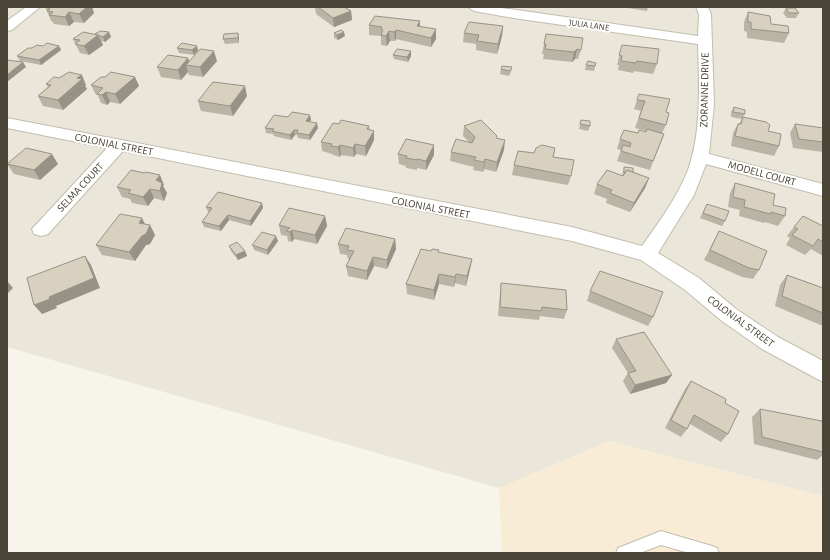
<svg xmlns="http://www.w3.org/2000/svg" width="830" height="560" font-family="'Alegreya Sans',sans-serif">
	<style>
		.residential { fill: #eae6d9 }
		.commercial { fill: #f8ecd6 }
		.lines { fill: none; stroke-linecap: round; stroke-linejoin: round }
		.service-casing { stroke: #c2bdad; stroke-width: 2 }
		.minor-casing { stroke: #c2bdad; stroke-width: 2 }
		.service { fill: #fff; fill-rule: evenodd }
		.minor { fill: #fff; fill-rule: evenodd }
		.wall { fill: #bab4a5 }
		.shaded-wall { fill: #979286 }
		.building { fill: #d8d1c0; stroke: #979286 }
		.labels { text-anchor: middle; stroke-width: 4; stroke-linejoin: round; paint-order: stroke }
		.far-street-label { font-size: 9px; fill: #4b4538; stroke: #fff }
		.street-label { font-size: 11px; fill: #4b4538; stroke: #fff }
	</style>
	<rect width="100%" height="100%" fill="#f6f4eb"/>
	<polygon class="residential" points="7,7 823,7 823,496 609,441 499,488 7,347"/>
	<polygon class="commercial" points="609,441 823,496 823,553 502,553 499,488"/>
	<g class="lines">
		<defs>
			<polygon id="service" points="661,531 712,546 717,548 719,553 689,553 661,545 640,553 616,553 618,548"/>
			<g id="minor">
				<polygon points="26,7 40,7 12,30 7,31 7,21"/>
				<path d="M468,7H495L698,36L699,14L696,7H708L711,14L714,104L709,154L823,184V196L706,164L694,195L658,253L699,278L736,309L778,337L823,361V382L762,349L722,321L685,290L641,260L572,241L123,151L48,234L41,236L34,234L32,229L107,148L7,128V118L572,227L642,246C659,222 677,198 688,170C702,130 699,86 698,44L513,18L474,11Z"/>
			</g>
		</defs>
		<use href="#service" class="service-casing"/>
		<use href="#minor" class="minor-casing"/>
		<use href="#service" class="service"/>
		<use href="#minor" class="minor"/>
	</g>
	<g class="wall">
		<polygon points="45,7 92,7 94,13 84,23 74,22 69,26 54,24 52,21 51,21 47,11"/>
		<polygon points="315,7 344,7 351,11 352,20 334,27 316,14"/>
		<polygon points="621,7 648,7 647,11"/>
		<polygon points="740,7 762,7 761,8 741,8"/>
		<polygon points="786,8 799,13 796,18 787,18 783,13"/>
		<polygon points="748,12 789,33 784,43 747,38 747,32 744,31 744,22"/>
		<polygon points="369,25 420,27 436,39 431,47 396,39 395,41 390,41 387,46 381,45 381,36 369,35"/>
		<polygon points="503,26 502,36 497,54 476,50 476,44 463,42 464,33"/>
		<polygon points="109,32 111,37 105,42 101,41 103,45 89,55 80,53 73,39"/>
		<polygon points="334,33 345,36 338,40 334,38"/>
		<polygon points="239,38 239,43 225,44 223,39"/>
		<polygon points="544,44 581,50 578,59 575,59 572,62 543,59 544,54 542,54"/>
		<polygon points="622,45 657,64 653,74 634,71 633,73 618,70 619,65 617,65"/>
		<polygon points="59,46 61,50 41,65 20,61 17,56 32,48"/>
		<polygon points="177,48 198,50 194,55 179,53"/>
		<polygon points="411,51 411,56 408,62 394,59 393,55"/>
		<polygon points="189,61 217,61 203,77 189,75 188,72 181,80 161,77 157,67"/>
		<polygon points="596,63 594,71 585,70 586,65"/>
		<polygon points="512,67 511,72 509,76 500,74 501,69"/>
		<polygon points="135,77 139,86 120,104 110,102 107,105 101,103 98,95 96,95 91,85"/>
		<polygon points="46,84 86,85 85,86 87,89 63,110 43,106 38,96 48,87"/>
		<polygon points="639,94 666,112 666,125 662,133 664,134 650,170 617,161 621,150 617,149 620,139 638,133 646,132 646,131 635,128 641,111 634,109"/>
		<polygon points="247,96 233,116 201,111 198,101"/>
		<polygon points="734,107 745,114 743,117 768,131 779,146 774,156 731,146 733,133 738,124 739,124 742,119 731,117 731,112"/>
		<polygon points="310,115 311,120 310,122 318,128 310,140 298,138 297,135 295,135 291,140 274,136 273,134 266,133 265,128 288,117"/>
		<polygon points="581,120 590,126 588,131 579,129"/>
		<polygon points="339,124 369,126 370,130 374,131 374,140 366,156 356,154 354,157 341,155 340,157 333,155 332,154 322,151 321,142"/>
		<polygon points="795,124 823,128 823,152 793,148 790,133"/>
		<polygon points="464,126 504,150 496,172 484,169 483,172 473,170 474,167 450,161 451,152 469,142 463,136"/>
		<polygon points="398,154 434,155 426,170 417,168 417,170 406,168 406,166 399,164"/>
		<polygon points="7,164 58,164 40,180 14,174"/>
		<polygon points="514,165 571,176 568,185 512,175"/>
		<polygon points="624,167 633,172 649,178 645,188 630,212 606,203 607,199 594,194 597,184 622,176 623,172"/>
		<polygon points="735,183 773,205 785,216 778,226 765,222 764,223 739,216 740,210 728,207 730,193"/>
		<polygon points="164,185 163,186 167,193 164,201 154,198 148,206 132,203 130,199 122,197 117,187"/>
		<polygon points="262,203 263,208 251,226 229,220 221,231 204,227 202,222 209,212 208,212 206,207"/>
		<polygon points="707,204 725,221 722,226 700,218"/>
		<polygon points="325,216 327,226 317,244 294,239 292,242 288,241 287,236 281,235 279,225"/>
		<polygon points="145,224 150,225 155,235 150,244 146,245 135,261 102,255 96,245"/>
		<polygon points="823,226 823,256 811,249 805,255 786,245 790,238 787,236 794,227"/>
		<polygon points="719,231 759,270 753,279 742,277 704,260"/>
		<polygon points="395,239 396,249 387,269 374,266 367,280 348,276 346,266 350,260 348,259 347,255 340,254 338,244"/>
		<polygon points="278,241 268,255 254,250 252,245"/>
		<polygon points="229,246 245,251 247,256 238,260 231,251"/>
		<polygon points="438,253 472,259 470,269 466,286 455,283 454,287 439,284 434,300 407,294 406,284"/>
		<polygon points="787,275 823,288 823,326 775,306 780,285"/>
		<polygon points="501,283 567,310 564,319 540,316 539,320 498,316 500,293"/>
		<polygon points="590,291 653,317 648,326 587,301"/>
		<polygon points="616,339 672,375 666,383 630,394 623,381 628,373 612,348"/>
		<polygon points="691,381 725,403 728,434 721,442 690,424 687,429 681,437 665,428 685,389"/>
		<polygon points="760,409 823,430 823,455 817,460 754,444 752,417"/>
	</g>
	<g class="shaded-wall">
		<polygon points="87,7 92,7 94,13 84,23 79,14"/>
		<polygon points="351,11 352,20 334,27 333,18"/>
		<polygon points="69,12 74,22 69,26 65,17"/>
		<polygon points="420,21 420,31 417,26"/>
		<polygon points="503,26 502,36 497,54 498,44"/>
		<polygon points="436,29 436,39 431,47 431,38"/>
		<polygon points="396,30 396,39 395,41 394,32"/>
		<polygon points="389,31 390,41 387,46 386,36"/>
		<polygon points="109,32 111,37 105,42 103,37"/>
		<polygon points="344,32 345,36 338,40 337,35"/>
		<polygon points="238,33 239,38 239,43 238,38"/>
		<polygon points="98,35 103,45 89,55 84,46"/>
		<polygon points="59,46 61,50 41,65 39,60"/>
		<polygon points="197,46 198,50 194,55 192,50"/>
		<polygon points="577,49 575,59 572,62 574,52"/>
		<polygon points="214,51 217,61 203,77 200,67"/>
		<polygon points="411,51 411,56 408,62 407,57"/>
		<polygon points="188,58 191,66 186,65 188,72 181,80 178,70"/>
		<polygon points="23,62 26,67 7,82 7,75"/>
		<polygon points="82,75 86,85 85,86 87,89 63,110 58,100 77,78"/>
		<polygon points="135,77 139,86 120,104 115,94"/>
		<polygon points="245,86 247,96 233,116 230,106"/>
		<polygon points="106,92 110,102 107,105 102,95"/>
		<polygon points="310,115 311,120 307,126 306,121"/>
		<polygon points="317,123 318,128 310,140 309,135"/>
		<polygon points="294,130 295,135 291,140 290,135"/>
		<polygon points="374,131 374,140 366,156 365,146"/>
		<polygon points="505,140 504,150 496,172 497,162"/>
		<polygon points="355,144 356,154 354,157 353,148"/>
		<polygon points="340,145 341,155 340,157 338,147"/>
		<polygon points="434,145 434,155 426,170 426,161"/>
		<polygon points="52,154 58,164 40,180 34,170"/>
		<polygon points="485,159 484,169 483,172 484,162"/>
		<polygon points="160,175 164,185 163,186 167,193 164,201 160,191 156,180"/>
		<polygon points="649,178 645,188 630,212 634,203"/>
		<polygon points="150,189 154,198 148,206 143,197"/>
		<polygon points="262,203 263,208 251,226 250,221"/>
		<polygon points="228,215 229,220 221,231 219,226"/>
		<polygon points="325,216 327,226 317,244 315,235"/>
		<polygon points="142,218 147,228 139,223"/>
		<polygon points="150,225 155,235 150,244 146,245 135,261 129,252 142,236"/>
		<polygon points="292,230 294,239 292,242 290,232"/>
		<polygon points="276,236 278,241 268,255 267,250"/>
		<polygon points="395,239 396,249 387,269 387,260"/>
		<polygon points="245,251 247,256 238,260 236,255"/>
		<polygon points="85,256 91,265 100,288 56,306 57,308 42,314 34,305 49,297"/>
		<polygon points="373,257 374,266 367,280 367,271"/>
		<polygon points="472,259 470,269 466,286 467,276"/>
		<polygon points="439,274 439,284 434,300 434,290"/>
		<polygon points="456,274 455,283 454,287 455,277"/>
		<polygon points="7,281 13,288 7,294"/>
		<polygon points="672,375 666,383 630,394 635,385"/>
	</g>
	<g class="building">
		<polygon points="46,7 87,7 79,14 69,12 65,17 49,15 53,12 47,11 50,9"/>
		<polygon points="318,7 344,7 351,11 333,18"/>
		<polygon points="786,8 795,8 799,13 789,13"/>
		<polygon points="748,12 770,16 771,24 788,26 789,33 751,29 751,22 748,22"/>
		<polygon points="375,16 420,21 417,26 436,29 431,38 396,30 394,32 389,31 386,36 381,35 383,30 381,29 382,27 369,25"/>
		<polygon points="469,22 503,26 498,44 477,41 479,35 464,33"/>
		<polygon points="341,30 344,32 337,35 334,33"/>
		<polygon points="100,31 109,32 103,37 95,34"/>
		<polygon points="83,32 98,35 84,46 75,44 80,40 73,39"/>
		<polygon points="238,33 238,38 223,39 224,34"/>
		<polygon points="546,34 583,38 581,50 577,49 574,52 545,49 546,44 544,44"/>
		<polygon points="47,43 59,46 39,60 17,56 28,48 32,48 37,45 43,46"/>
		<polygon points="182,43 197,46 192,50 177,48"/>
		<polygon points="622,45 659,49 657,64 637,61 636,63 621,61 622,56 619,55"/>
		<polygon points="200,49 214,51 200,67 186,65"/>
		<polygon points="397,49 411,51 407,57 393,55"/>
		<polygon points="168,55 188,58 178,70 157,67"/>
		<polygon points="7,60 23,62 7,75"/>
		<polygon points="588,61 596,63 595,66 586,65"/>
		<polygon points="502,66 512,67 510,71 501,69"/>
		<polygon points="69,72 82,75 77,78 82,79 58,100 38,96 51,85 46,84 54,77 59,78"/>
		<polygon points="111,72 135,77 115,94 106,92 102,95 97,94 103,88 91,85 101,77 105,77"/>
		<polygon points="213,82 245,86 230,106 198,101"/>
		<polygon points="639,94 670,99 666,112 669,113 666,125 639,118 645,101 637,100"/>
		<polygon points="734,107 745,110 745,114 733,112"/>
		<polygon points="292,112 310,115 306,121 317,123 309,135 297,133 298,130 294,130 290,135 272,131 274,129 265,128 274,115 288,117"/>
		<polygon points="743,117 766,122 770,125 768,131 781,134 779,146 735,136 738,124 741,124"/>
		<polygon points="341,120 369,126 367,129 374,131 365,146 355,144 353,148 340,145 338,147 331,146 332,144 321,142 333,123 339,124"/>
		<polygon points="481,120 497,136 496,138 505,140 497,162 485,159 484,162 474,160 476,157 451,152 456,139 472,143 475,137 464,126"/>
		<polygon points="581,120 590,121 590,126 580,124"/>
		<polygon points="795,124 823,128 823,142 799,139"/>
		<polygon points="647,129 664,134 653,161 621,151 623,145 630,147 631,143 620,139 624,130 638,133 639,130 646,132"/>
		<polygon points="406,139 434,145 426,161 417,159 417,160 406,158 407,156 398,154"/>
		<polygon points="542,145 555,148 553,157 574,160 571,176 514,165 518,151 534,153 536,148"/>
		<polygon points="26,148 52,154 34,170 7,164"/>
		<polygon points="624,167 633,168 633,172 627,170 624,173"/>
		<polygon points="131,170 144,173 146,172 160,175 156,180 162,183 160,191 150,189 143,197 128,193 131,190 117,187"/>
		<polygon points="607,170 623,176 627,170 649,178 634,203 610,193 612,190 597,184"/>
		<polygon points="735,183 775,194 773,205 786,208 785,216 771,212 770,214 744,207 745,200 733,197"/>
		<polygon points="218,192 262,203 250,221 228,215 219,226 202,222 212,208 206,207"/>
		<polygon points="707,204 729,211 725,221 703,213"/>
		<polygon points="289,208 325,216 315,235 292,230 290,232 286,231 290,228 279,225"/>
		<polygon points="120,214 142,218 139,223 150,225 146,234 142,236 129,252 96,245"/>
		<polygon points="803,216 823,226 823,242 818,239 813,246 792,235 798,229 794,227"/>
		<polygon points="346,228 395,239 387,260 373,257 367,271 346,266 354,251 347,250 349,246 338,244"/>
		<polygon points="719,231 767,251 759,270 749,268 710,250"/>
		<polygon points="262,232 276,236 267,250 252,245"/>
		<polygon points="237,242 245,251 236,255 229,246"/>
		<polygon points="421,249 431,251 432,249 439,250 438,252 472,259 467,276 456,274 455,277 439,274 434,290 406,284"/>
		<polygon points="85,256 94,278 49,297 50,299 34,305 27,278"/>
		<polygon points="600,271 663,292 653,317 590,291"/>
		<polygon points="787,275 823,288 823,313 782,296"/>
		<polygon points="501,283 566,290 567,310 542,307 541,311 500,307"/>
		<polygon points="644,332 672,375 635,385 628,373 636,371 616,339"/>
		<polygon points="691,381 726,399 725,403 739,411 728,434 694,415 687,429 671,420"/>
		<polygon points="760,409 822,421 823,430 823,452 762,437"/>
	</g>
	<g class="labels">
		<g class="far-street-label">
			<text transform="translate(589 25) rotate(8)" y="3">JULIA LANE</text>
		</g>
		<g class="street-label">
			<text transform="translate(704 90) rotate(-89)" y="4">ZORANNE DRIVE</text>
			<text transform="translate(114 144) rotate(11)" y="4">COLONIAL STREET</text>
			<text transform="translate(762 173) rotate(15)" y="4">MODELL COURT</text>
			<text transform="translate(80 187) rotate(-47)" y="4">SELMA COURT</text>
			<text transform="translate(431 207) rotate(11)" y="4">COLONIAL STREET</text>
			<text transform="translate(741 321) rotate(36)" y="4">COLONIAL STREET</text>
		</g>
	</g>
	<rect width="830" height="560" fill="none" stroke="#4b4538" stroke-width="16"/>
</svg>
